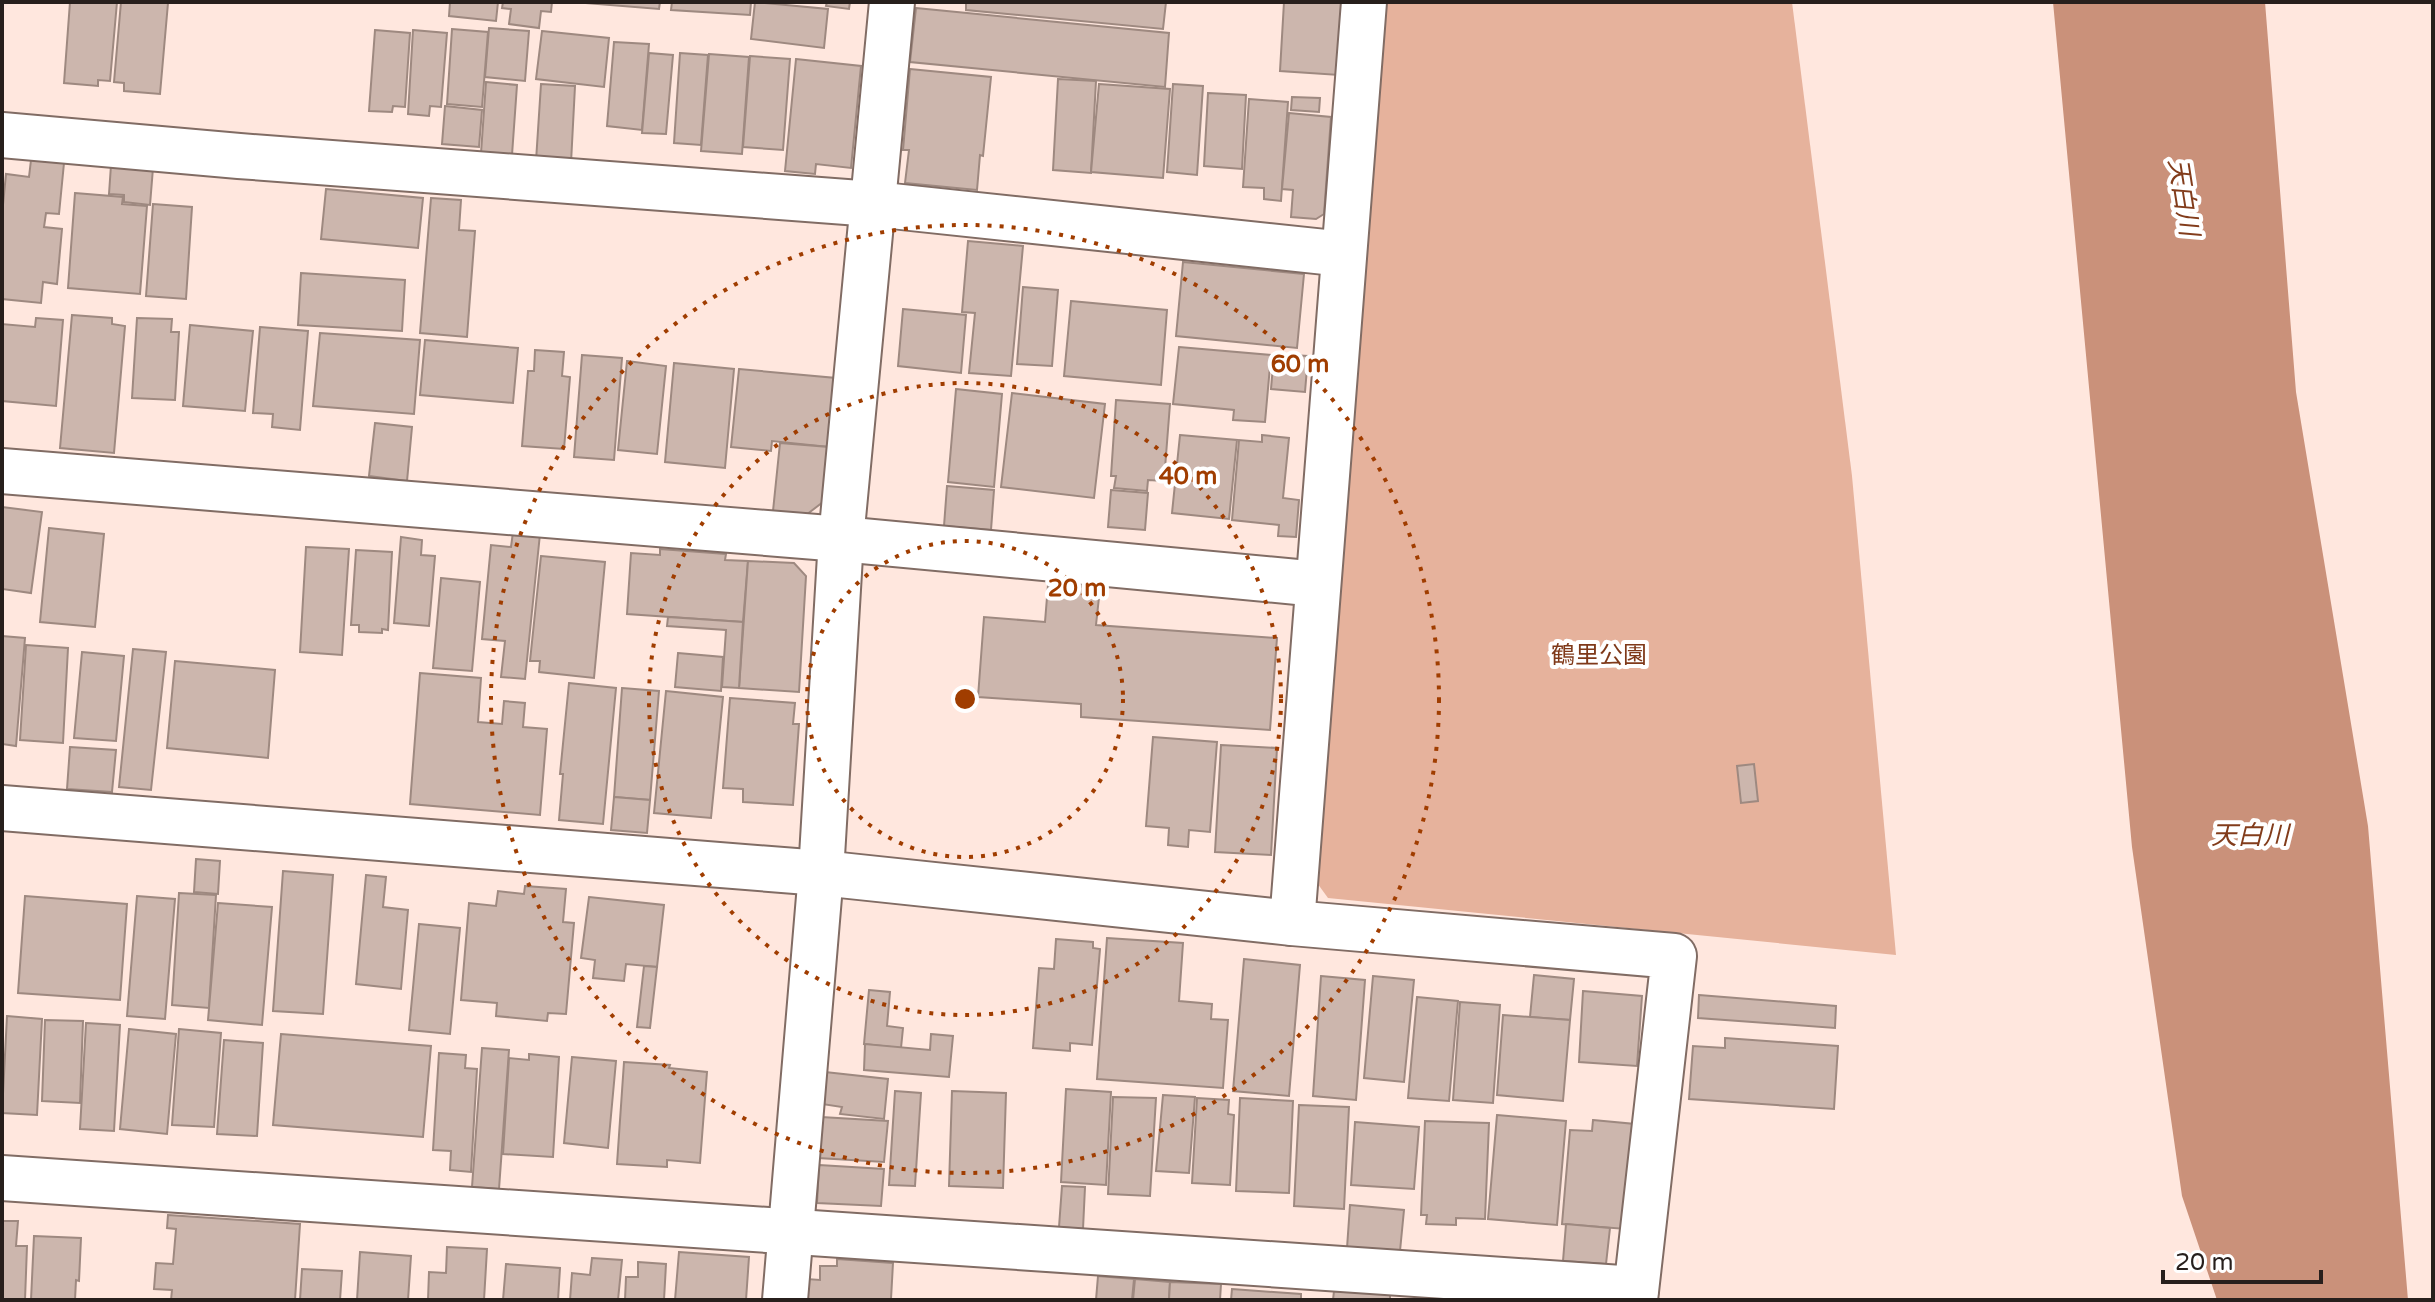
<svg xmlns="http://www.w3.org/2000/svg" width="2435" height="1302" font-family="'Varela Round','Noto Sans JP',sans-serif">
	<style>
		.green { fill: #e6b29c }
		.water { fill: #ca917a }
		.building { fill: #ccb6ad; stroke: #9e8980; stroke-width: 2 }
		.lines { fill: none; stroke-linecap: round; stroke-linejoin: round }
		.minor-casing { stroke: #816c64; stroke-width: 48 }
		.minor { stroke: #fff; stroke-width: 44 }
		.ring { fill: none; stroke: #a03d00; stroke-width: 4; stroke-dasharray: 4 8 }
		.labels { text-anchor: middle; stroke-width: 8; stroke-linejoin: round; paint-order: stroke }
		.park-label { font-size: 24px; fill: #7f3919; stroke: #fff }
		.water-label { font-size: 26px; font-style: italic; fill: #823c1b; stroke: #fff }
		.centre { fill: #a03d00; stroke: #fff; stroke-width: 4 }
		.ring-label { font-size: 24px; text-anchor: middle; font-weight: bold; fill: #a03d00; stroke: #fff; stroke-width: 8; stroke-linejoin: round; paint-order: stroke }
	</style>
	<rect width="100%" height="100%" fill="#ffe7de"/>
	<polygon class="green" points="1384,2 1792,2 1852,476 1896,955 1328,898 1312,876"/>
	<polygon class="water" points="2053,2 2265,2 2296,392 2368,826 2408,1300 2217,1300 2182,1196 2132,847"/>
	<g class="building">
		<polygon points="70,2 117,2 110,81 98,80 98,86 64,83"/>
		<polygon points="121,2 168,3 160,94 124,91 124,83 114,82"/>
		<polygon points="450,2 498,2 496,21 449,16"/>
		<polygon points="503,2 552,2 551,12 541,11 539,28 509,24 511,9 502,8"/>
		<polygon points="573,2 660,2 659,9"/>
		<polygon points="672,2 751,2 750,15 671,10"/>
		<polygon points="755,2 828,9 824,48 751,39"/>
		<polygon points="827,2 850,2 849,9 826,6"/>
		<polygon points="966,2 1166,2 1163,29 966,10"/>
		<polygon points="1284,2 1344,2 1339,75 1280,71"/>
		<polygon points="916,8 1169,33 1165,87 910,62"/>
		<polygon points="489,28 529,31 525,81 485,77"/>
		<polygon points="452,29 488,32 482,107 447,104"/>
		<polygon points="375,30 410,33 405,107 393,106 392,112 369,111"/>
		<polygon points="413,30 447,33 441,107 430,106 429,116 408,114"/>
		<polygon points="542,31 609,38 604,87 536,79"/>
		<polygon points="614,42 649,44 642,130 607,126"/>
		<polygon points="649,53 673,55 666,134 642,133"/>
		<polygon points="680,53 708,55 701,145 674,143"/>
		<polygon points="709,54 749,57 742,154 701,151"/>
		<polygon points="750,56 790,59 783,150 743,147"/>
		<polygon points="796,59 861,66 851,168 816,164 815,174 785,171"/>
		<polygon points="910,69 991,77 983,156 980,155 977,190 905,183 909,150 903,150"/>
		<polygon points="1058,79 1096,81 1091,173 1053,170"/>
		<polygon points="486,82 517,85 512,155 481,153"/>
		<polygon points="541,84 575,86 571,163 536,161"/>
		<polygon points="1099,84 1170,89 1163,178 1091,172"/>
		<polygon points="1173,84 1203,86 1197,175 1167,172"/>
		<polygon points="1208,93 1246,95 1242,169 1204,166"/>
		<polygon points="1292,97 1320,98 1319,112 1291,110"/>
		<polygon points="1249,99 1288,102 1281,201 1264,199 1264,188 1243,187"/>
		<polygon points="445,106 482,110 479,147 442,144"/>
		<polygon points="1289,113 1331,117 1324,214 1316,219 1291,217 1293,190 1282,189"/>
		<polygon points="31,160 64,163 59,214 46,213 44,227 62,229 57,284 43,282 41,303 2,299 2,215 6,174 29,177"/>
		<polygon points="111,165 153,168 150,205 124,202 124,195 109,194"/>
		<polygon points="326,189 423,198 418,248 321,239"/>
		<polygon points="75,193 123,197 122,204 147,206 140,294 68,288"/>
		<polygon points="431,198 461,200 459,230 475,231 467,337 420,333"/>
		<polygon points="153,204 192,207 186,299 146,296"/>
		<polygon points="968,241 1023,246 1011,376 969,373 975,313 962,312"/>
		<polygon points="1183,262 1304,274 1297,348 1176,336"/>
		<polygon points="301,273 405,280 402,331 298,325"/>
		<polygon points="1023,287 1058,290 1052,366 1017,364"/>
		<polygon points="1071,301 1167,310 1161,385 1064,376"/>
		<polygon points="903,309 966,315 961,373 898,366"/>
		<polygon points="72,315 112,318 112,324 125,326 114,453 60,448"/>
		<polygon points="36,318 63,320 56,406 2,401 2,324 35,327"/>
		<polygon points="137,318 172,319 171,332 179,332 175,400 132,398"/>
		<polygon points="190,325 253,331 245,411 183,406"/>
		<polygon points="260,327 308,331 300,430 272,427 273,414 253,413"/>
		<polygon points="320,333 420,340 414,414 313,406"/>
		<polygon points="425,340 518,348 513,403 420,395"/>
		<polygon points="1179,347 1271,355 1265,422 1233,420 1234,410 1173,404"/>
		<polygon points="535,350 564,352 562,376 570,377 564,449 522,446 528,371 534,371"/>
		<polygon points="1274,354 1308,356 1305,392 1271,389"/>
		<polygon points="582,355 622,358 614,460 574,457"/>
		<polygon points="627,361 666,366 657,454 618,450"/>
		<polygon points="674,363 734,369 725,468 665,462"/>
		<polygon points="739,369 836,378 829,447 772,441 771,451 731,447"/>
		<polygon points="956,389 1002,394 994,487 948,482"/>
		<polygon points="1012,393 1105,404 1094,498 1001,487"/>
		<polygon points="1116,400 1170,404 1164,481 1148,480 1147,491 1114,488 1116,476 1111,476"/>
		<polygon points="375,423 412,427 407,481 369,476"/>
		<polygon points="1180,435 1237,440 1229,519 1172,513"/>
		<polygon points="1262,435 1289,438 1283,498 1299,500 1296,537 1278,536 1279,525 1232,520 1239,440 1262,442"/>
		<polygon points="780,443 829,447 823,502 806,515 773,511"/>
		<polygon points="947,486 994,490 991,530 944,526"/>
		<polygon points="1111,490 1148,493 1145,530 1108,527"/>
		<polygon points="2,507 42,512 31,593 2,589"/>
		<polygon points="49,528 104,534 95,627 40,622"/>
		<polygon points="513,532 540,534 525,679 501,677 505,641 482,639 491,545 511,547"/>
		<polygon points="401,537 422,540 421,555 435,556 429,626 394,623"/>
		<polygon points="306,547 349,549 342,655 300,652"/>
		<polygon points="660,549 726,554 725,560 748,561 743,622 627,614 631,553 660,555"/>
		<polygon points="356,550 392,552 388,630 382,629 382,633 359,632 359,625 351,625"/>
		<polygon points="541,556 605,562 594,678 539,672 540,661 530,661"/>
		<polygon points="748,561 794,563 806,576 799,692 739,688"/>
		<polygon points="441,578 480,582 472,671 433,668"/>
		<polygon points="1048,585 1100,588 1096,625 1277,638 1270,730 1081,717 1081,704 978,697 984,617 1045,622"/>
		<polygon points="668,617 743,622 739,688 722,687 726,630 667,626"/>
		<polygon points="2,636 25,638 16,746 2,744"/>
		<polygon points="26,645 68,648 63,743 20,740"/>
		<polygon points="133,649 166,652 151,790 119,787"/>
		<polygon points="82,652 124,656 116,741 74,738"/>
		<polygon points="678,653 723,657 721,691 675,687"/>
		<polygon points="175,661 275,670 268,758 167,748"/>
		<polygon points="420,673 481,678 478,722 502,724 504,701 525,703 523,727 547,729 540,815 410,804"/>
		<polygon points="569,683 616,688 603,824 559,820 563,774 560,774"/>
		<polygon points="622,688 659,691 650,800 614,797"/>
		<polygon points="666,691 723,697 711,818 654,813"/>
		<polygon points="730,698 795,703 793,724 799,724 793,805 743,802 743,789 723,788"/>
		<polygon points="1153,737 1217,742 1210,832 1189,830 1188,847 1168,845 1169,828 1146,826"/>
		<polygon points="1221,745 1277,748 1271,855 1215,852"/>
		<polygon points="70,747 116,750 112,792 67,789"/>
		<polygon points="1754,764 1758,801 1741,803 1737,766"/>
		<polygon points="614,797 650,800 647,833 611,830"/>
		<polygon points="196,859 220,861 218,894 194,892"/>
		<polygon points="283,871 333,875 323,1014 273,1011"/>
		<polygon points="366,875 386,877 383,907 408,910 401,989 356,984"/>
		<polygon points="525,886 566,889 563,922 574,923 566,1014 548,1013 547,1021 496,1016 497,1003 461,1000 469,903 496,906 498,891 524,894"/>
		<polygon points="179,893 216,895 209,1008 172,1005"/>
		<polygon points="25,896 127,904 120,1000 18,993"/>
		<polygon points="137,896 175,899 165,1019 127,1016"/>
		<polygon points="589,897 664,905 657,967 626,964 624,981 593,978 595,960 581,958"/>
		<polygon points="218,903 272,907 262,1025 208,1020"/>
		<polygon points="419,924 460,928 450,1034 409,1030"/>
		<polygon points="1107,938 1183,943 1179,1001 1212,1004 1211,1019 1228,1020 1223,1088 1097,1079"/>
		<polygon points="1056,939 1093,942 1093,948 1100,949 1092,1045 1070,1043 1070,1051 1033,1048 1039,968 1054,969"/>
		<polygon points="1244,959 1300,965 1289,1096 1233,1091"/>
		<polygon points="644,966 657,967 650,1028 637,1027"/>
		<polygon points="1534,975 1574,979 1570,1020 1530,1017"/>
		<polygon points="1321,976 1365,980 1356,1100 1313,1096"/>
		<polygon points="1373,976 1414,980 1404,1082 1364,1078"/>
		<polygon points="869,990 890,992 887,1026 903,1028 901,1048 864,1044"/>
		<polygon points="1583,991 1642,996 1637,1066 1579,1062"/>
		<polygon points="1699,995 1836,1006 1835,1028 1698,1018"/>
		<polygon points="1417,997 1458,1001 1449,1101 1408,1098"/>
		<polygon points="1460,1002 1500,1005 1493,1103 1453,1100"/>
		<polygon points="1503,1015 1570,1020 1563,1101 1497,1095"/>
		<polygon points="7,1016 42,1019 37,1115 2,1113"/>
		<polygon points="45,1020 83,1021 80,1103 42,1101"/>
		<polygon points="86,1023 120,1025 114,1131 80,1129"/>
		<polygon points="129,1029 176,1034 167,1134 120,1129"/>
		<polygon points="179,1029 221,1033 214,1127 172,1125"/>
		<polygon points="281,1034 431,1046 423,1137 273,1125"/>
		<polygon points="931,1034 953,1036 949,1077 864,1070 865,1044 930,1050"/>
		<polygon points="1725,1038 1838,1046 1834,1109 1689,1099 1693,1046 1725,1048"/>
		<polygon points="224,1040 263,1043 257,1136 217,1134"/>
		<polygon points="482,1048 509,1050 499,1189 472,1187"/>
		<polygon points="439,1053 466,1055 465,1068 477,1069 471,1172 450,1170 451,1151 433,1150"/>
		<polygon points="529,1054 559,1057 553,1157 503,1154 509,1058 529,1060"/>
		<polygon points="572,1057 616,1061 608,1148 564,1143"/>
		<polygon points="624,1062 670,1065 669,1068 707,1072 700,1163 667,1160 667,1167 617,1164"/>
		<polygon points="825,1072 888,1079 884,1119 840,1114 842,1107 822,1104"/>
		<polygon points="1066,1089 1111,1092 1106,1185 1061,1182"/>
		<polygon points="895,1091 921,1093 915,1186 889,1185"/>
		<polygon points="952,1091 1006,1093 1003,1188 949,1186"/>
		<polygon points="1163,1095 1195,1097 1189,1173 1156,1171"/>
		<polygon points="1113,1097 1156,1098 1150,1196 1108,1194"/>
		<polygon points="1197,1098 1229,1100 1228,1114 1234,1115 1230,1185 1192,1183"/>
		<polygon points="1240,1098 1293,1101 1289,1193 1236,1191"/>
		<polygon points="1299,1105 1349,1107 1344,1209 1294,1206"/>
		<polygon points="1497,1115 1566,1121 1557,1225 1488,1219"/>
		<polygon points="821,1117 888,1121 884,1162 818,1158"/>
		<polygon points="1593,1120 1635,1124 1626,1229 1562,1224 1570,1130 1592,1131"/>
		<polygon points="1425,1121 1489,1123 1485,1219 1456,1218 1456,1225 1426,1224 1427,1215 1421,1215"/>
		<polygon points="1355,1122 1419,1127 1414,1189 1351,1185"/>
		<polygon points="819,1165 884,1169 881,1206 817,1203"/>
		<polygon points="1062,1186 1085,1187 1083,1229 1059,1227"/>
		<polygon points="1350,1205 1404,1210 1400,1251 1347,1248"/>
		<polygon points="168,1215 300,1224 295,1300 171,1300 172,1290 154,1289 156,1263 173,1264 176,1229 167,1228"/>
		<polygon points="2,1221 18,1221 16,1246 27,1246 25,1300 2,1300"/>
		<polygon points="1566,1224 1610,1228 1606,1264 1563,1261"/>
		<polygon points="34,1236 81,1238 79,1281 76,1280 75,1300 31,1300"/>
		<polygon points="447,1247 487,1249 484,1300 428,1300 429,1272 446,1273"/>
		<polygon points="360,1252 411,1256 408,1300 357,1300"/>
		<polygon points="679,1252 749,1257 746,1300 675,1300"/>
		<polygon points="592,1258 622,1260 618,1300 570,1300 572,1273 590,1275"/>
		<polygon points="837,1259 893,1263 891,1299 805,1300 807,1279 820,1280 820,1266 837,1266"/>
		<polygon points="638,1262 666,1264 664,1300 625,1300 626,1277 638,1277"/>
		<polygon points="506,1264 560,1268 558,1300 503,1300"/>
		<polygon points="302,1269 342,1271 340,1300 300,1300"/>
		<polygon points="1098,1276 1134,1279 1132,1300 1096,1300"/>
		<polygon points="1135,1279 1170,1282 1169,1300 1133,1300"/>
		<polygon points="1170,1282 1221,1284 1220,1300 1169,1300"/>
		<polygon points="1232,1289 1301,1294 1301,1300 1231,1300"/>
		<polygon points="1334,1291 1390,1292 1390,1300 1333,1300"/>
	</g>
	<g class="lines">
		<defs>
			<g id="minor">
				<polyline points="2,135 239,156 873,204 1344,254"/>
				<polyline points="2,471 841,539 1318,584"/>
				<polyline points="2,808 821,873 1292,923 1674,956 1635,1300"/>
				<polyline points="1292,923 1364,2"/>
				<polyline points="2,1178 1636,1289"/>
				<polyline points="785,1300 821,873 841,539 892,2"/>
			</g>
		</defs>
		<use href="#minor" class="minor-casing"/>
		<use href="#minor" class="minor"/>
	</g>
	<g class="ring">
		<circle cx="965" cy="699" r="158"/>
		<circle cx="965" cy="699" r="316"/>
		<circle cx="965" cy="699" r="474"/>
	</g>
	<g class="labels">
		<g class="park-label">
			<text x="1599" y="663">鶴里公園</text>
		</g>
		<g class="water-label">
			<text transform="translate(2184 197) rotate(81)" y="9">天白川</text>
			<text x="2250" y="844">天白川</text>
		</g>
	</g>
	<circle cx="965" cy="699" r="12" class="centre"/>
	<g class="ring-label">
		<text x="1300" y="372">60 m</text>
		<text x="1188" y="484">40 m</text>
		<text x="1077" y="596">20 m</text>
	</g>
	<rect width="2435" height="1302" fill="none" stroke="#271f1c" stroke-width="8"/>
	<path d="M2163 1270v12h158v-12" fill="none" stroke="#271f1c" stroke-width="4"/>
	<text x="2175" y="1270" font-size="24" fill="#271f1c" stroke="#ffffff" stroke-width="6" paint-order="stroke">20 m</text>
</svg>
